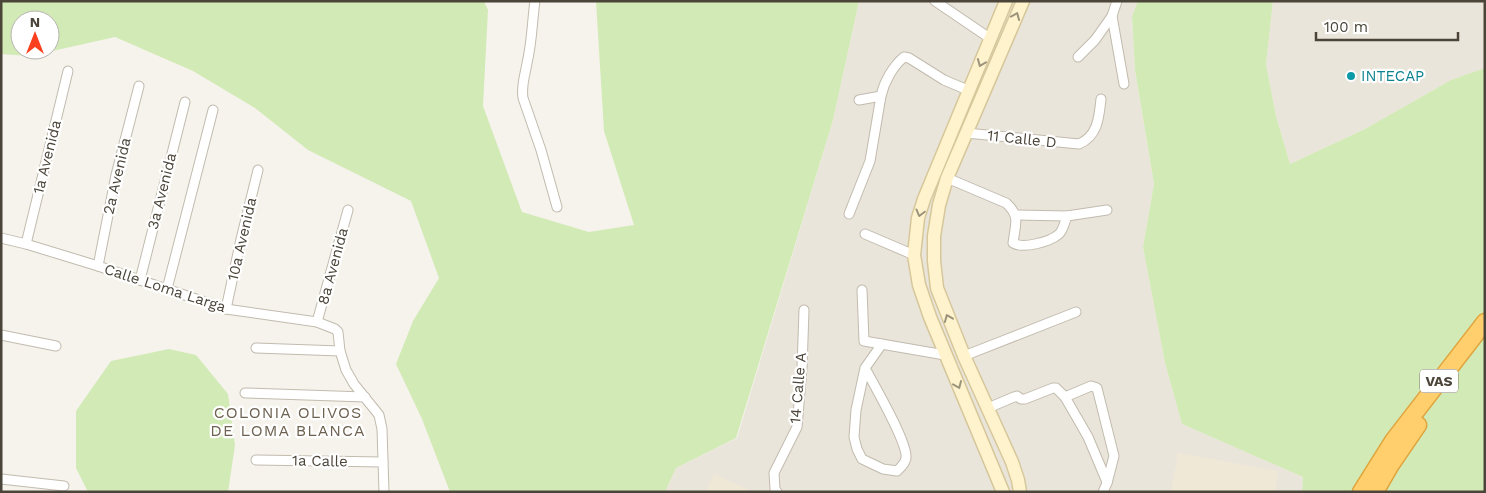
<svg xmlns="http://www.w3.org/2000/svg" width="1486" height="493" font-family="'Work Sans',sans-serif">
	<style>
		.residential { fill: #eae5da }
		.education { fill: #efe8d6 }
		.green { fill: #d2eab5; fill-rule: evenodd }
		.lines { fill: none; stroke-linecap: round; stroke-linejoin: round }
		.street-casing { stroke: #c2bbae; stroke-width: 11 }
		.secondary-casing { stroke: #d6c79b; stroke-width: 15 }
		.highway-casing { stroke: #e0a43c; stroke-width: 19 }
		.street { stroke: #fff; stroke-width: 9 }
		.secondary { stroke: #fff3cd; stroke-width: 12 }
		.highway { stroke: #ffcf6e; stroke-width: 16 }
		.oneway { stroke: #9c937c }
		.culture-dot { fill: #0f9aa8; stroke: #fff; stroke-width: 2 }
		.labels { text-anchor: middle; stroke-width: 4.5; stroke-linejoin: round; paint-order: stroke }
		.shield { fill: #fff; stroke: #817c74; stroke-width: 1 }
		.shield-label { font-size: 14px; font-weight: bold; fill: #4b4439 }
		.culture-label { font-size: 15px; fill: #0d838f; stroke: #fff; text-anchor: start }
		.street-label { font-size: 15px; fill: #4b4439; stroke: #fff }
		.neighbourhood-label { font-size: 16px; letter-spacing: 1px; fill: #6e6250; stroke: #fff }
	</style>
	<rect width="100%" height="100%" fill="#f6f3ec"/>
	<g class="residential">
		<polygon points="859,1 1138,1 1132,16 1135,70 1154,184 1143,247 1165,363 1182,424 1303,477 1302,492 665,492 676,468 737,438 833,120"/>
		<polygon points="1273,1 1485,1 1485,68 1451,80 1365,129 1290,164 1276,116 1266,64"/>
	</g>
	<g class="education">
		<polygon points="1178,453 1278,471 1275,492 1171,492"/>
		<polygon points="714,474 753,492 706,492"/>
	</g>
	<g class="green">
		<path d="M1,1H484L488,10L483,106L522,212L589,232L634,225L604,131L596,1H859L833,120L736,438L676,468L665,492H450L422,419L396,364L413,321L439,278L411,201L308,150L255,108L193,71L115,37L30,56L1,54ZM20,20H50V50H20Z"/>
		<polygon points="1138,1 1273,1 1266,64 1276,116 1290,164 1365,129 1451,80 1485,68 1485,492 1302,492 1303,477 1182,424 1165,363 1143,247 1154,184 1135,70 1132,16"/>
		<polygon points="169,349 196,355 228,394 235,445 228,492 88,492 76,468 76,411 111,361"/>
	</g>
	<g class="lines">
		<defs>
			<g id="street">
				<path d="M535,1C532,22 532,43 527,63C525,76 521,85 523,98L541,150L557,207"/>
				<polyline points="935,1 991,39"/>
				<polyline points="1112,16 1124,84"/>
				<polyline points="1078,57 1095,40 1112,16 1117,1"/>
				<path d="M859,100L881,96C884,82 893,66 904,57L909,58L944,80L970,91"/>
				<path d="M966,133L1079,144C1098,136 1099,117 1101,99"/>
				<path d="M947,178L1006,203C1021,216 1015,225 1013,243C1023,249 1050,242 1059,234C1063,231 1065,221 1067,216"/>
				<polyline points="849,214 870,161 881,96"/>
				<polyline points="1016,215 1067,216 1107,210"/>
				<polyline points="865,234 914,255"/>
				<polyline points="1,238 26,244 98,266 226,309 317,322 335,329 338,332 340,351 346,370 354,384 379,415 382,429 384,492"/>
				<polyline points="26,244 68,71"/>
				<polyline points="98,266 116,175 139,86"/>
				<polyline points="140,280 185,102"/>
				<polyline points="167,289 213,110"/>
				<polyline points="862,290 864,341 945,355"/>
				<polyline points="226,309 241,239 258,170"/>
				<polyline points="317,322 348,210"/>
				<polyline points="1,335 56,346"/>
				<polyline points="256,348 340,351"/>
				<polyline points="964,356 1076,312"/>
				<path d="M865,368C874,385 908,443 906,458C905,464 901,467 897,471L883,469L862,459L857,449L854,437L856,410L865,368L882,344"/>
				<polyline points="245,393 365,397"/>
				<polyline points="1065,397 1088,437 1107,482"/>
				<polyline points="988,408 1014,397 1017,396 1021,399 1025,399 1053,388 1056,388 1065,397 1091,386 1097,388 1114,456 1107,483 1103,492"/>
				<polyline points="256,460 383,462"/>
				<polyline points="1,479 64,486"/>
				<polyline points="777,492 775,489 774,473 797,427 802,368 804,310"/>
			</g>
			<g id="secondary">
				<polyline points="1003,492 930,317 919,285 914,255 918,218 924,199 1006,1"/>
				<polyline points="1020,492 1018,480 1012,462 964,356 937,288 934,261 934,236 939,205 947,178 1023,1"/>
			</g>
			<g id="highway">
				<polyline points="1361,492 1393,441 1485,322"/>
				<polyline points="1375,492 1390,466 1418,425"/>
			</g>
		</defs>
		<use href="#street" class="street-casing"/>
		<use href="#secondary" class="secondary-casing"/>
		<use href="#highway" class="highway-casing"/>
		<use href="#street" class="street"/>
		<use href="#secondary" class="secondary"/>
		<use href="#highway" class="highway"/>
	</g>
	<defs><path id="oneway-chevron" d="M-2-3.5L2.5 0L-2 3.5" fill="none" stroke-width="1.6" stroke-linecap="round" stroke-linejoin="round" transform="scale(1.25)"/></defs>
	<g class="oneway">
		<use href="#oneway-chevron" transform="translate(1016 16) rotate(-67)"/>
		<use href="#oneway-chevron" transform="translate(981 63) rotate(112)"/>
		<use href="#oneway-chevron" transform="translate(920 213) rotate(105)"/>
		<use href="#oneway-chevron" transform="translate(948 318) rotate(-112)"/>
		<use href="#oneway-chevron" transform="translate(958 385) rotate(67)"/>
	</g>
	<circle class="culture-dot" cx="1351" cy="76" r="5"/>
	<g class="labels">
		<rect class="shield" x="1420" y="369.5" width="38" height="23" rx="4"/>
		<g class="shield-label">
			<text x="1439" y="386">VAS</text>
		</g>
		<g class="culture-label">
			<text x="1361" y="81">INTECAP</text>
		</g>
		<g class="street-label">
			<text transform="translate(1022 139) rotate(6)" y="5">11 Calle D</text>
			<text transform="translate(47 157) rotate(-76)" y="5">1a Avenida</text>
			<text transform="translate(117 176) rotate(-77)" y="5">2a Avenida</text>
			<text transform="translate(162 191) rotate(-76)" y="5">3a Avenida</text>
			<text transform="translate(242 239) rotate(-77)" y="5">10a Avenida</text>
			<text transform="translate(333 266) rotate(-75)" y="5">8a Avenida</text>
			<text transform="translate(165 288) rotate(18)" y="5">Calle Loma Larga</text>
			<text transform="translate(798 388) rotate(-85)" y="5">14 Calle A</text>
			<text transform="translate(320 461) rotate(1)" y="5">1a Calle</text>
		</g>
		<g class="neighbourhood-label">
			<text x="288" y="418">COLONIA OLIVOS<tspan x="288" dy="18">DE LOMA BLANCA</tspan></text>
		</g>
	</g>
	<rect width="1486" height="493" fill="none" stroke="#4b4439" stroke-width="5"/>
	<g transform="translate(35 35)"><circle r="24" fill="#ffffff" stroke="#b7b4b0"/>
	<path d="M0-4L9 19L0 12L-9 19Z" fill="#fc3f1d"/>
	<text y="-8" font-size="14" font-weight="bold" text-anchor="middle" fill="#4b4439">N</text>
	</g>
	<path d="M1316 32v8h142v-8" fill="none" stroke="#4b4439" stroke-width="2.5"/>
	<text x="1324" y="32" font-size="15" fill="#4b4439" stroke="#ffffff" stroke-width="4" paint-order="stroke">100 m</text>
</svg>
